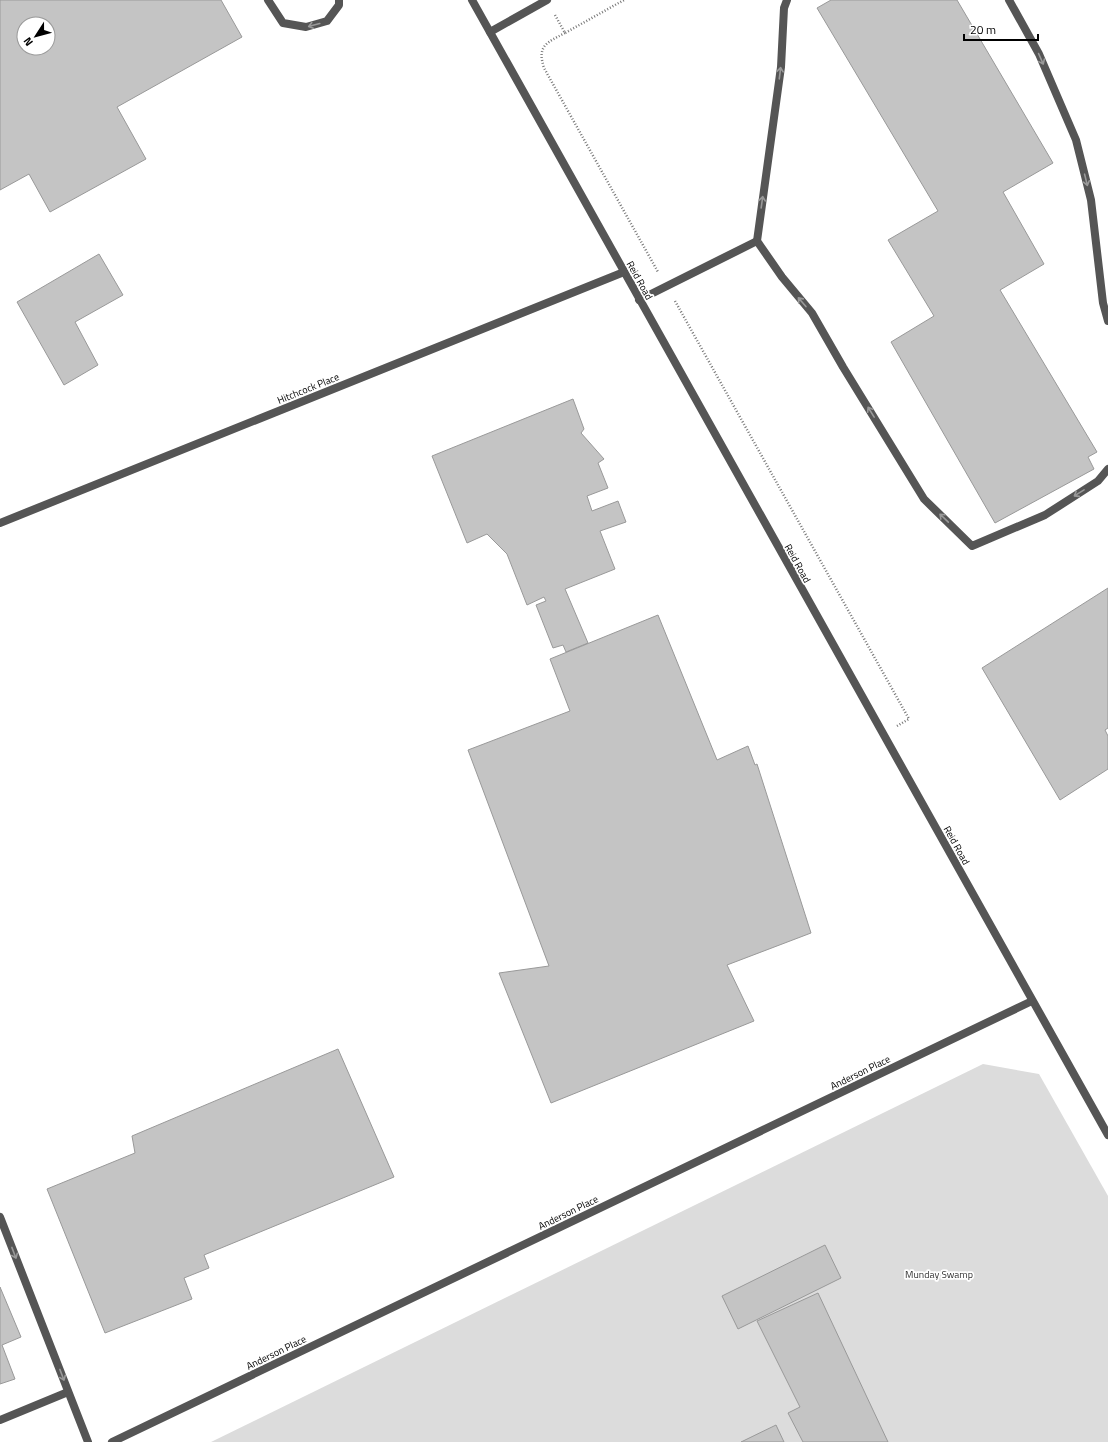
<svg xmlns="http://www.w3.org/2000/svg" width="1108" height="1442" font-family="'Titillium Web',sans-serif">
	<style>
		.green { fill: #dcdcdc }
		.building { fill: #c4c4c4; stroke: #999; fill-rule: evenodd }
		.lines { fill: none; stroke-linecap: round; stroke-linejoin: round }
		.path { stroke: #777; stroke-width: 2.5; stroke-dasharray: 1 2; stroke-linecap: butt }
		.service { stroke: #555; stroke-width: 8 }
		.minor { stroke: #555; stroke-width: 8 }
		.oneway { stroke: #999 }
		.labels { text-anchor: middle; stroke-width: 3.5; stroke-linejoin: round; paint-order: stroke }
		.street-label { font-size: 10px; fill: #000; stroke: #fff }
		.park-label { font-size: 10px; fill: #333; stroke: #fff }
	</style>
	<rect width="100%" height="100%" fill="#fff"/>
	<polygon class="green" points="983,1064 1039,1074 1108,1196 1108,1442 211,1442"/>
	<g class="building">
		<path d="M0,0H221L242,37L117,107L146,159L50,212L29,174L0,190ZM24,24H48V48H24Z"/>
		<polygon points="831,0 957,0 1053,163 1003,192 1044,264 1000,290 1097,452 1088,457 1094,469 995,523 891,342 934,316 888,240 938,211 817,8"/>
		<polygon points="99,254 123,295 75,322 98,365 64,385 17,302"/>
		<polygon points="573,399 584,429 581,433 604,459 598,463 608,488 587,496 592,511 618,501 626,522 600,531 615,569 565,589 588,643 566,652 563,645 553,648 536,605 546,601 544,597 527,605 507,554 487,534 467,543 432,456"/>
		<polygon points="1108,588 1108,728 1105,730 1108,736 1108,769 1060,800 982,668"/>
		<polygon points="658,615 717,760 748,746 755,765 757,764 811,933 727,965 754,1021 551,1103 499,973 549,966 468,750 570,711 550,659"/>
		<polygon points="338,1049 394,1177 204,1255 209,1268 184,1278 192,1299 105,1333 47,1189 135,1153 132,1136"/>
		<polygon points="825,1245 841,1278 738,1329 722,1296"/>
		<polygon points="0,1287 21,1337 2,1345 15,1379 0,1384"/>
		<polygon points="818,1293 888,1442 803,1442 788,1413 800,1407 757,1321"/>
		<polygon points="776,1425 784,1442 741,1442"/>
	</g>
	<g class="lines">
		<g class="path">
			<polyline points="555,15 565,33 624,0"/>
			<path d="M565,33C546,43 537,46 544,68L658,272"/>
			<polyline points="675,301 909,719 897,726"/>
		</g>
		<g class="service">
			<polyline points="268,0 283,23 306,27 327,21 339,5 339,0"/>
			<polyline points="787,0 784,8 781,67 757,241 782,277 812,313 843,367 924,499 972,546 1045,515 1098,481 1108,469"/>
			<polyline points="1009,0 1039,54 1076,140 1091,200 1103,303 1108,321"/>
			<polyline points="639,300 757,241"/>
			<polyline points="0,1217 88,1442"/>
			<polyline points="0,1420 68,1392"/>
		</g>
		<g class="minor">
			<polyline points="472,0 1108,1135"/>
			<polyline points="490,32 547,0"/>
			<polyline points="0,523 624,272"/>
			<polyline points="112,1442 1032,1001"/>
		</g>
	</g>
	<defs><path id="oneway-shaft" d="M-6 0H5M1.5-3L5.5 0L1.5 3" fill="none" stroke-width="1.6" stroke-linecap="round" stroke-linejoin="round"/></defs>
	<g class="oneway">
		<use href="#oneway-shaft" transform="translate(314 25) rotate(165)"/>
		<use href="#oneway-shaft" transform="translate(1041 59) rotate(66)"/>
		<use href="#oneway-shaft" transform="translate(780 73) rotate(-83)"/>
		<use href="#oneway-shaft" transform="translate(1086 180) rotate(76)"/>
		<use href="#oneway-shaft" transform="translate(762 202) rotate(-82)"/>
		<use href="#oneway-shaft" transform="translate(802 302) rotate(-131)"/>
		<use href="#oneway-shaft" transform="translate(871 412) rotate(-122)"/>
		<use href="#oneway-shaft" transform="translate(1079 493) rotate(148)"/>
		<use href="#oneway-shaft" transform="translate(944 518) rotate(-136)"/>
		<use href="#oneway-shaft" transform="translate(14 1253) rotate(69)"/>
		<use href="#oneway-shaft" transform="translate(62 1375) rotate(69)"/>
	</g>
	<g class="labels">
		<g class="street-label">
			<text transform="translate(640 280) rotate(61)" y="4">Reid Road</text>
			<text transform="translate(308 388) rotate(-22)" y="4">Hitchcock Place</text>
			<text transform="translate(798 563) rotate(61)" y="4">Reid Road</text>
			<text transform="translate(957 845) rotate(61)" y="4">Reid Road</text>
			<text transform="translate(860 1072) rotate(-26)" y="4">Anderson Place</text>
			<text transform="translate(568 1212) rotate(-26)" y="4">Anderson Place</text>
			<text transform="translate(276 1352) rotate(-26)" y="4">Anderson Place</text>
		</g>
		<g class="park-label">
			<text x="939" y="1278">Munday Swamp</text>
		</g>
	</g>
	<g transform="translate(36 36) rotate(234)"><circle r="19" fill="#ffffff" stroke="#999999"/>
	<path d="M0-3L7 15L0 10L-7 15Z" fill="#000000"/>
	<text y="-6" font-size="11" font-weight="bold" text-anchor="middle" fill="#000000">N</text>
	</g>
	<path d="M964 34v6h74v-6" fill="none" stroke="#000000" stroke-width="2"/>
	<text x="970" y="34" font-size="12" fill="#000000" stroke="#ffffff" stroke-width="3" paint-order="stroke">20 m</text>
</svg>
